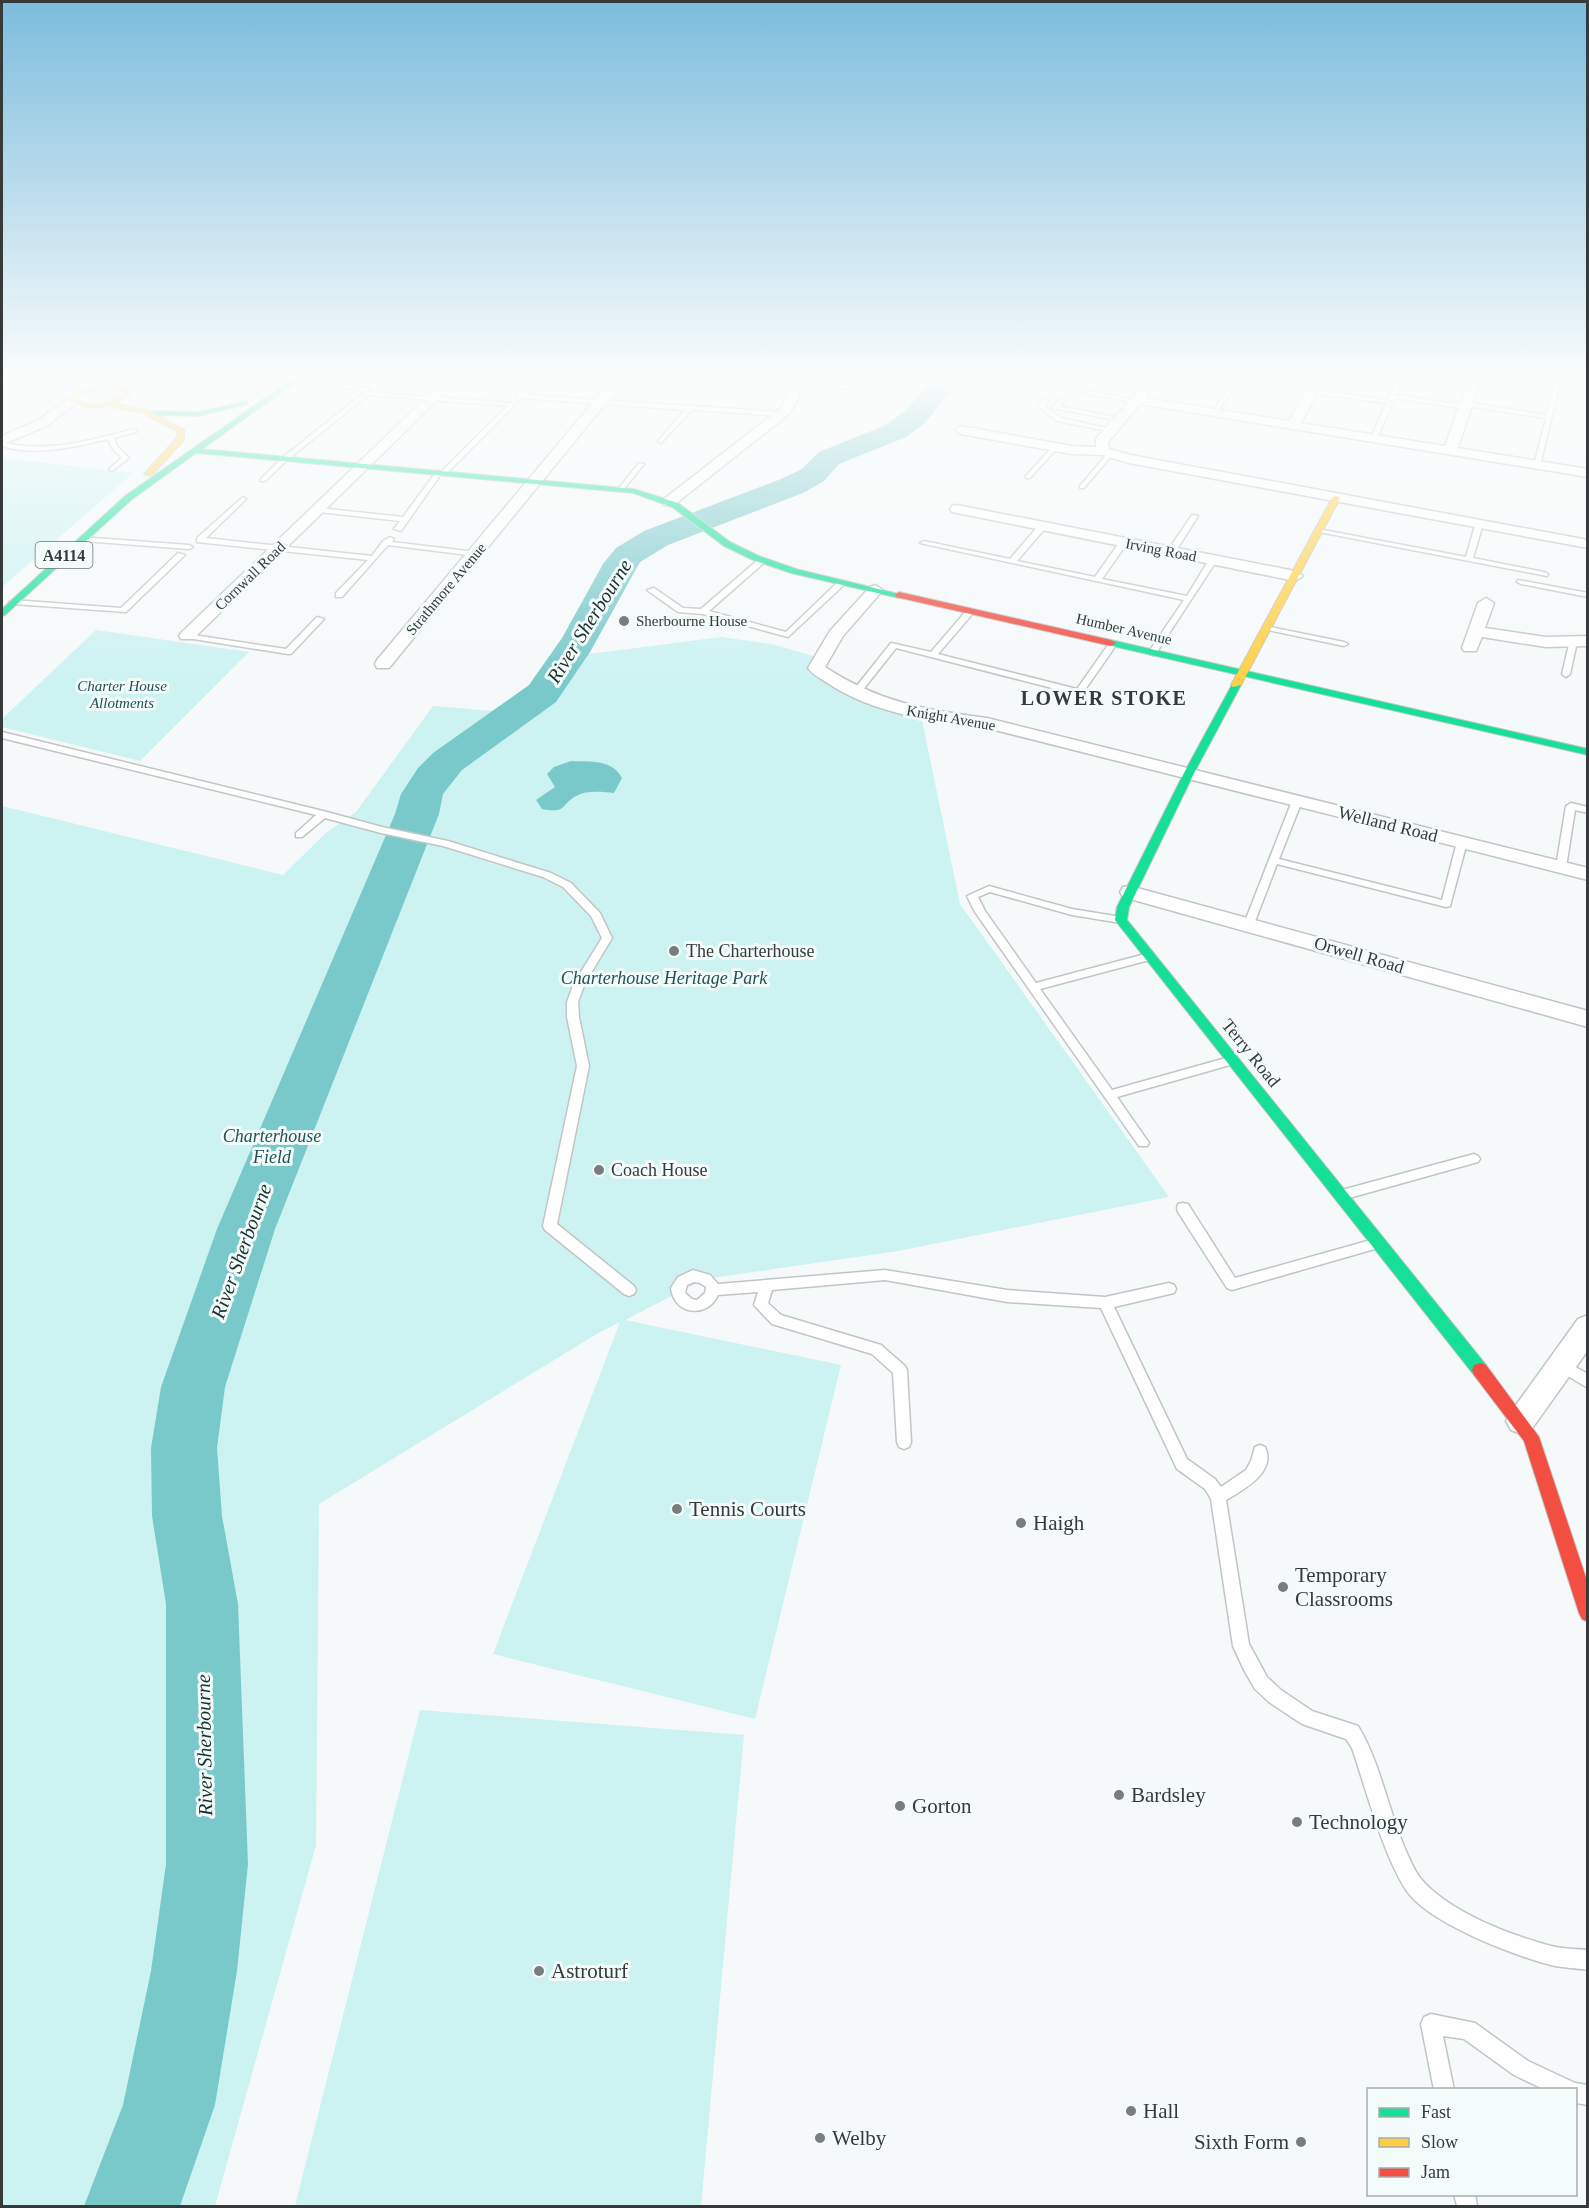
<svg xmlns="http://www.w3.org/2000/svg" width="1589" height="2208" font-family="'Times New Roman',serif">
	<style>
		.green { fill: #cdf2f2 }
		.water { fill: #79c9cb }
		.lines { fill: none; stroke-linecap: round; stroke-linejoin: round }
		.river { fill: #79c9cb; fill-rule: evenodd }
		.lane-casing { stroke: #c2c5c5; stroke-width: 3 }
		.street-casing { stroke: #c2c5c5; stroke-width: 3 }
		.fast-casing { stroke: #c2c5c5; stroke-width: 2 }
		.slow-casing { stroke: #c2c5c5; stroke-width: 2 }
		.jam-casing { stroke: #c2c5c5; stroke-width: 2 }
		.lane { fill: #fefefe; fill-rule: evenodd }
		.street { fill: #fefefe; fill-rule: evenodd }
		.fast { fill: #16e098; fill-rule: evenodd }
		.slow { fill: #ffcf43; fill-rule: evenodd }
		.jam { fill: #f24e42; fill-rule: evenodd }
		.poi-dot { fill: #7a7d7d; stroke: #f3fbfb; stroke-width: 2 }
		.labels { text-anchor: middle; stroke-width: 6; stroke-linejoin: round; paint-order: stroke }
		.far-street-label { font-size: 15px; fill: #373a3a; stroke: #f3fbfb }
		.far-poi-label { font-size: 15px; fill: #373a3a; stroke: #f3fbfb; text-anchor: start }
		.far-park-label { font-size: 15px; font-style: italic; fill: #215152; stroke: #f3fbfb }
		.shield { fill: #f3fbfb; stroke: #6f7474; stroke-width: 1.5 }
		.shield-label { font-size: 16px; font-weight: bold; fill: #373a3a }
		.street-label { font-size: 18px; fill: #373a3a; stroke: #f3fbfb }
		.poi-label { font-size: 18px; fill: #373a3a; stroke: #f3fbfb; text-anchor: start }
		.park-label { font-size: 18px; font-style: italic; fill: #215152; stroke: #f3fbfb }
		.water-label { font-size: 20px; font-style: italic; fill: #1a2e2e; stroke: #f3fbfb }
		.far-district-label { font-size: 20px; font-weight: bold; letter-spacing: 1.5px; fill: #373a3a; stroke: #f3fbfb }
		.near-poi-label { font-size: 21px; fill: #373a3a; stroke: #f3fbfb; text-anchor: start }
	</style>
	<rect width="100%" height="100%" fill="#f5f9f9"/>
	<g class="green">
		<polygon points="2,458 133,473 2,587"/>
		<polygon points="96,630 249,652 140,761 2,727 2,719"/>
		<polygon points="721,637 771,644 817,657 816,668 922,720 960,904 1169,1197 898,1251 705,1279 625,1320 841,1365 755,1719 493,1654 620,1322 600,1332 319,1504 316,1845 215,2206 2,2206 2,806 283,875 327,832 356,812 433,706 516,713 550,659"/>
		<polygon points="420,1710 744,1735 701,2206 295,2206"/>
	</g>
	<path class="water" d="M571,761C591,762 612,759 622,778L614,793C602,792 587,790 576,796C560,805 567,814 542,809L536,800L555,787L547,774L554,767Z"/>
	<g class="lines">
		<polygon class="river" points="936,375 964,375 925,423 906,437 839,464 824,481 803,493 668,545 640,562 590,652 556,702 462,770 443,794 439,814 275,1229 225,1387 217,1448 222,1516 238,1604 248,1864 237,1971 215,2105 180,2206 84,2206 123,2105 151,1971 166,1864 166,1604 152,1516 151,1448 161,1387 217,1229 395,814 401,794 418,768 433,753 529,685 562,638 603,564 616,548 644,531 781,479 802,469 819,452 886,425 905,411"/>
		<defs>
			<g id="lane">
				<polygon points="491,375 541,378 541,380 526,395 781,412 784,414 781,416 692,410 661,443 658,441 659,440 685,410 523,398 518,401 516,398 534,380"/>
				<polygon points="984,375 990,375 987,382 982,381"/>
				<polygon points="1181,375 1196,375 1233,382 1238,377 1240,380 1388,400 1397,380 1375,375 1398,377 1405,375 1396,395 1464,405 1466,402 1546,415 1552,393 1476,382 1474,385 1420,375 1437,375 1473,381 1475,378 1553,390 1556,375 1562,375 1540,465 1537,467 1534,465 1546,418 1467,406 1465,409 1395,398 1377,438 1374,440 1371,438 1386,403 1238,383 1215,415 1212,413 1231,385"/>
				<polygon points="295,379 367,387 370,389 367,391 293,382"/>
				<polygon points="796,381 861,386 868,383 871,385 862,390 794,384"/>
				<polygon points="1078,381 1081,383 1076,388 1140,401 1137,403 1070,390 1070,388"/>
				<polygon points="365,392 512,403 515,405 446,474 441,474 401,531 394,529 400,521 319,512 315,510 319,508 403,517 437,471 442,471 507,406 368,395 286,461 265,481 261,481 261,479 282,458"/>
				<polygon points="1044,398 1049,399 1044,406 1061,418 1115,430 1112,432 1057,421 1038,406"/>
				<polygon points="1062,398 1065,400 1060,406 1124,419 1121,421 1053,408 1053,406"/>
				<path d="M134,429L137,431L136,432L114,438L117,446L129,458L112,471L109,469L110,468L122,458L112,448L108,439C73,447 36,457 2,446V442C45,454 92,440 134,429Z"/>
				<polygon points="1053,446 1058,447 1030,478 1026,478 1026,476"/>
				<polygon points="1107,454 1112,455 1084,488 1080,488 1080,486"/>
				<polygon points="639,463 644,464 623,490 619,490 619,488"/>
				<polygon points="243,497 246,499 245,500 206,538 372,556 383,541 390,537 394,539 392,542 476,552 480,554 476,556 388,545 342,597 336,597 336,593 368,560 197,542 197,538"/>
				<polygon points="1192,515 1198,516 1174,554 1168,554 1167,552"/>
				<polygon points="1476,522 1483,524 1473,558 1544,572 1548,574 1547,576 1314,531 1318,529 1466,557"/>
				<polygon points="1040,524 1047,526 1017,561 1095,577 1121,540 1124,540 1128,542 1102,579 1187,596 1210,558 1217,560 1155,655 1152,655 1148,653 1184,600 920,543 924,541 1010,559"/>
				<polygon points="80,537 189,545 193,547 189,549 83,541 79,539"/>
				<polygon points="178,553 185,555 126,612 13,604 9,602 13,600 121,608"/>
				<polygon points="759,559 766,561 709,611 786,632 840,580 847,582 788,637 703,614 678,612 647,590 654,588 683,608 701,609"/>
				<polygon points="1518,580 1588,593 1588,597 1521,584 1517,582"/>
				<polygon points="967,610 974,612 938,654 1077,689 1110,642 1117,644 1082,694 1079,695 896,648 858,696 852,696 852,692 891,643 931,652"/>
				<polygon points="317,617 324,619 291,654 288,654 187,638 183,636 187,634 286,649"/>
				<polygon points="1265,626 1344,642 1348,644 1344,646 1268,630 1265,630"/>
				<polygon points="1570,640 1577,642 1570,674 1566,677 1562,674"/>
				<polygon points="2,732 327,812 382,827 448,841 551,873 571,883 600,913 612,938 585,983 578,1002 579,1017 589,1066 557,1224 634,1286 636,1290 634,1294 629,1296 624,1294 545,1230 543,1226 577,1066 567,1017 567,1002 574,983 602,938 591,916 563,887 543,877 443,846 381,833 325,818 302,837 296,837 296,833 316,815 2,738"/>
				<polygon points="1297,798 1302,801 1279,859 1442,900 1457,842 1459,840 1465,840 1467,842 1450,906 1446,907 1277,864 1254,924 1249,927 1245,926 1244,924 1292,801"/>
				<polygon points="1571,803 1588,807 1588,813 1575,810 1566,867 1561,870 1556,867 1566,806"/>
				<polygon points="989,886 1072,909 1121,917 1126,920 1121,923 1072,915 990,892 978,897 985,911 1036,983 1149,953 1154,957 1153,959 1040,989 1112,1090 1233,1056 1239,1060 1237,1063 1117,1097 1149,1143 1147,1146 1139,1146 975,912 967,896"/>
				<polygon points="1474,1154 1478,1156 1480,1159 1478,1162 1342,1200 1337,1199 1336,1195 1337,1191 1342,1190"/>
				<polygon points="1183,1203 1188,1204 1235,1278 1378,1238 1383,1239 1385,1243 1383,1247 1378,1248 1232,1290 1227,1288 1178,1212 1177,1208 1178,1204"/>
				<path d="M693,1270L710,1275L718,1284L885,1270L1007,1290L1105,1297L1169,1283L1174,1285L1176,1289L1174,1293L1114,1307L1187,1459L1215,1479L1221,1487L1246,1470L1251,1461L1255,1447L1260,1445L1265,1447C1277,1472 1243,1490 1226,1500L1249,1644L1267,1677L1281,1690L1312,1711L1358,1726C1381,1764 1388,1810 1406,1851C1410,1860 1415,1872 1421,1879C1449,1912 1510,1935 1551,1946C1563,1949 1576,1949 1588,1950V1970C1576,1968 1563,1968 1551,1965C1513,1955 1428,1923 1406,1890C1382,1852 1367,1792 1352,1748L1346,1739L1302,1724L1269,1702L1255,1689L1244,1670L1233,1646L1211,1499L1205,1489L1177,1469L1101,1308L1007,1302L885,1280L772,1290L768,1303L781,1315L881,1345L905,1366L907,1370L911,1442L909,1447L904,1449L899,1447L897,1442L893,1373L872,1354L772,1324L754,1305L758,1292L718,1295C707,1319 674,1315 671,1288L678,1277ZM694,1282L700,1283L706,1287L705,1293L697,1300L692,1299L685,1293L687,1285Z"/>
				<polygon points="1561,1359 1588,1374 1588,1388 1556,1369 1554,1365 1556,1361"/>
				<polygon points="1431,2014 1475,2023 1528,2061 1575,2083 1588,2085 1588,2105 1576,2103 1576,2090 1545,2090 1514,2075 1464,2039 1443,2036 1454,2090 1434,2090 1421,2024 1424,2017"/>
				<polygon points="1454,2194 1475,2194 1477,2206 1457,2206"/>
			</g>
			<g id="street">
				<polygon points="450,375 463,375 193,639 181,639 179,636 181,633"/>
				<polygon points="616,375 629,375 389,668 377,668 375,664 377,660"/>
				<polygon points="790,375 802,375 798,398 789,414 674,505 664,505 662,502 664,499 780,409 786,398"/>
				<polygon points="1151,375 1164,375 1145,398 1289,421 1314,375 1326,375 1301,423 1445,446 1470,375 1482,375 1458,448 1588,469 1588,477 1140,404 1108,442 1109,449 1131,455 1588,540 1588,548 1129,463 1102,455 1072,454 961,434 955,430 961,426 1072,446 1096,447 1096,439"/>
				<polygon points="72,396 78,400 76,403 48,425 2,445 2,436 40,419"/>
				<polygon points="957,505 1295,571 1303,576 1295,581 952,512 950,509 952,506"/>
				<path d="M875,585L883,590L843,636L825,667C878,702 926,710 987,718L1588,868V880L987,728C932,721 873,714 826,682C820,678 812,674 808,668L830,631L870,587Z"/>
				<polygon points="1486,598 1494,603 1485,628 1546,637 1588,636 1588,646 1546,647 1482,637 1476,651 1464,651 1462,648 1478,603"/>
				<polygon points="1130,886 1588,1011 1588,1027 1123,897 1120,892 1123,887"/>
				<polygon points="1588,1315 1588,1350 1531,1430 1521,1434 1511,1430 1506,1421 1511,1412 1578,1319"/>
			</g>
			<g id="fast">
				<polygon points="298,375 306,375 202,449 634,489 678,503 730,542 759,556 796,569 903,595 899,598 791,573 753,560 724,546 672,507 633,493 196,453 131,500 5,615 2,616 2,609 125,496"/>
				<polygon points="246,401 248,404 199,416 154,415 151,413 154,411 199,412"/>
				<polygon points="1111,640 1588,749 1588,755 1108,645 1106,643"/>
				<polygon points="1233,683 1241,685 1194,773 1129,907 1127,920 1486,1365 1488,1370 1486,1375 1480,1377 1474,1375 1115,920 1117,907 1184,773"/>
			</g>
			<g id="slow">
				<path d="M96,386L124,387L131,393L116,404L147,410L184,430V440L151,476L144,474L177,438V431L143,413L108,406L86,408L69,400L77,392ZM98,389L120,390L124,393C110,404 93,408 76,400L81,394Z"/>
				<polygon points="1336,496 1340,498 1241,685 1233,687 1231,685 1332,498"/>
			</g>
			<g id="jam">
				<polygon points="899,592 1111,640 1116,643 1111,646 896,597 895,595"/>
				<polygon points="1480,1363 1486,1365 1539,1437 1588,1584 1588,1622 1582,1619 1579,1613 1524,1441 1474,1375 1472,1370 1474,1365"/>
			</g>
		</defs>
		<use href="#lane" class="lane-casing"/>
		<use href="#street" class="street-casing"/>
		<use href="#fast" class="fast-casing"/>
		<use href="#slow" class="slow-casing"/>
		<use href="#jam" class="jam-casing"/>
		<use href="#lane" class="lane"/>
		<use href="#street" class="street"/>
		<use href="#fast" class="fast"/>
		<use href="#slow" class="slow"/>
		<use href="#jam" class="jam"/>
	</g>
	<linearGradient id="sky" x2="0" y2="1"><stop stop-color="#7bbcdc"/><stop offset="0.55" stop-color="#fafcfc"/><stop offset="1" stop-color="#fafcfc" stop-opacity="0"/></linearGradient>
	<rect width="1589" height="684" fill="url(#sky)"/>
	<g class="poi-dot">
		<circle cx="624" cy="621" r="6"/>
		<circle cx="674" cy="951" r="6"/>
		<circle cx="599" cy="1170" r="6"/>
		<circle cx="677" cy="1509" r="6"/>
		<circle cx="1021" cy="1523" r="6"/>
		<circle cx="1283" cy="1587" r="6"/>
		<circle cx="1119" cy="1795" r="6"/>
		<circle cx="900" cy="1806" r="6"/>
		<circle cx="1297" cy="1822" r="6"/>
		<circle cx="539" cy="1971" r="6"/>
		<circle cx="1131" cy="2111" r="6"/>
		<circle cx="820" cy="2138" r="6"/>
		<circle cx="1301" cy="2142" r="6"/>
	</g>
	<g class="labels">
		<g class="far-street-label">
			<text transform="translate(1161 550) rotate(11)" y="5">Irving Road</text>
			<text transform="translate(250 576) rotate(-44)" y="5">Cornwall Road</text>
			<text transform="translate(446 589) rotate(-50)" y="5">Strathmore Avenue</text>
			<text transform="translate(1124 629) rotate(13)" y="5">Humber Avenue</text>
			<text transform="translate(951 718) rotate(10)" y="5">Knight Avenue</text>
		</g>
		<g class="far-poi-label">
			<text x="636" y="626">Sherbourne House</text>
		</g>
		<g class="far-park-label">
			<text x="122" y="691">Charter House<tspan x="122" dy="17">Allotments</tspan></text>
		</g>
		<rect class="shield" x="35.5" y="542" width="57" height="26" rx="4.5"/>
		<g class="shield-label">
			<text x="64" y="561">A4114</text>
		</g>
		<g class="street-label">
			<text transform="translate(1388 824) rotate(14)" y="6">Welland Road</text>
			<text transform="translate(1359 955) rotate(16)" y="6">Orwell Road</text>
			<text transform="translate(1251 1053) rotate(51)" y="6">Terry Road</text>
		</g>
		<g class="poi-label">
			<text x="686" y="957">The Charterhouse</text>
			<text x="611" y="1176">Coach House</text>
		</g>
		<g class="park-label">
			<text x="664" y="984">Charterhouse Heritage Park</text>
			<text x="272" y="1142">Charterhouse<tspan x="272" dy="21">Field</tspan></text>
		</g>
		<g class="water-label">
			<text transform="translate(589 621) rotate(-58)" y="7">River Sherbourne</text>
			<text transform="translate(241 1251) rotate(-70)" y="7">River Sherbourne</text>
			<text transform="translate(204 1745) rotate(-91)" y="7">River Sherbourne</text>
		</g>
		<g class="far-district-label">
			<text x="1104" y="705">LOWER STOKE</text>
		</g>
		<g class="near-poi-label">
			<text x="689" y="1516">Tennis Courts</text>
			<text x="1033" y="1530">Haigh</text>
			<text x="1295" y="1582">Temporary<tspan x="1295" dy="24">Classrooms</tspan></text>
			<text x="1131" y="1802">Bardsley</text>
			<text x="912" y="1813">Gorton</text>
			<text x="1309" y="1829">Technology</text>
			<text x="551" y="1978">Astroturf</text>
			<text x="1143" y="2118">Hall</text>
			<text x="832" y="2145">Welby</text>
			<text x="1289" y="2149" text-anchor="end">Sixth Form</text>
		</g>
	</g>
	<rect width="1589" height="2208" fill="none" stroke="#373a3a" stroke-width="6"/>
	<rect x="1367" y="2088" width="210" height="108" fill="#f3fbfb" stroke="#a8aeae" stroke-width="1.5"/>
	<rect x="1379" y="2108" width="30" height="9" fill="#16e098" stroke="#a8aeae" stroke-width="1.5"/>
	<text x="1421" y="2118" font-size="18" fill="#373a3a">Fast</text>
	<rect x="1379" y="2138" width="30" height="9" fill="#ffcf43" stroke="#a8aeae" stroke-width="1.5"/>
	<text x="1421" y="2148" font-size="18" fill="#373a3a">Slow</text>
	<rect x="1379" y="2168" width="30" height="9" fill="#f24e42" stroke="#a8aeae" stroke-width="1.5"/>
	<text x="1421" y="2178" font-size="18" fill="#373a3a">Jam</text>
</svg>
